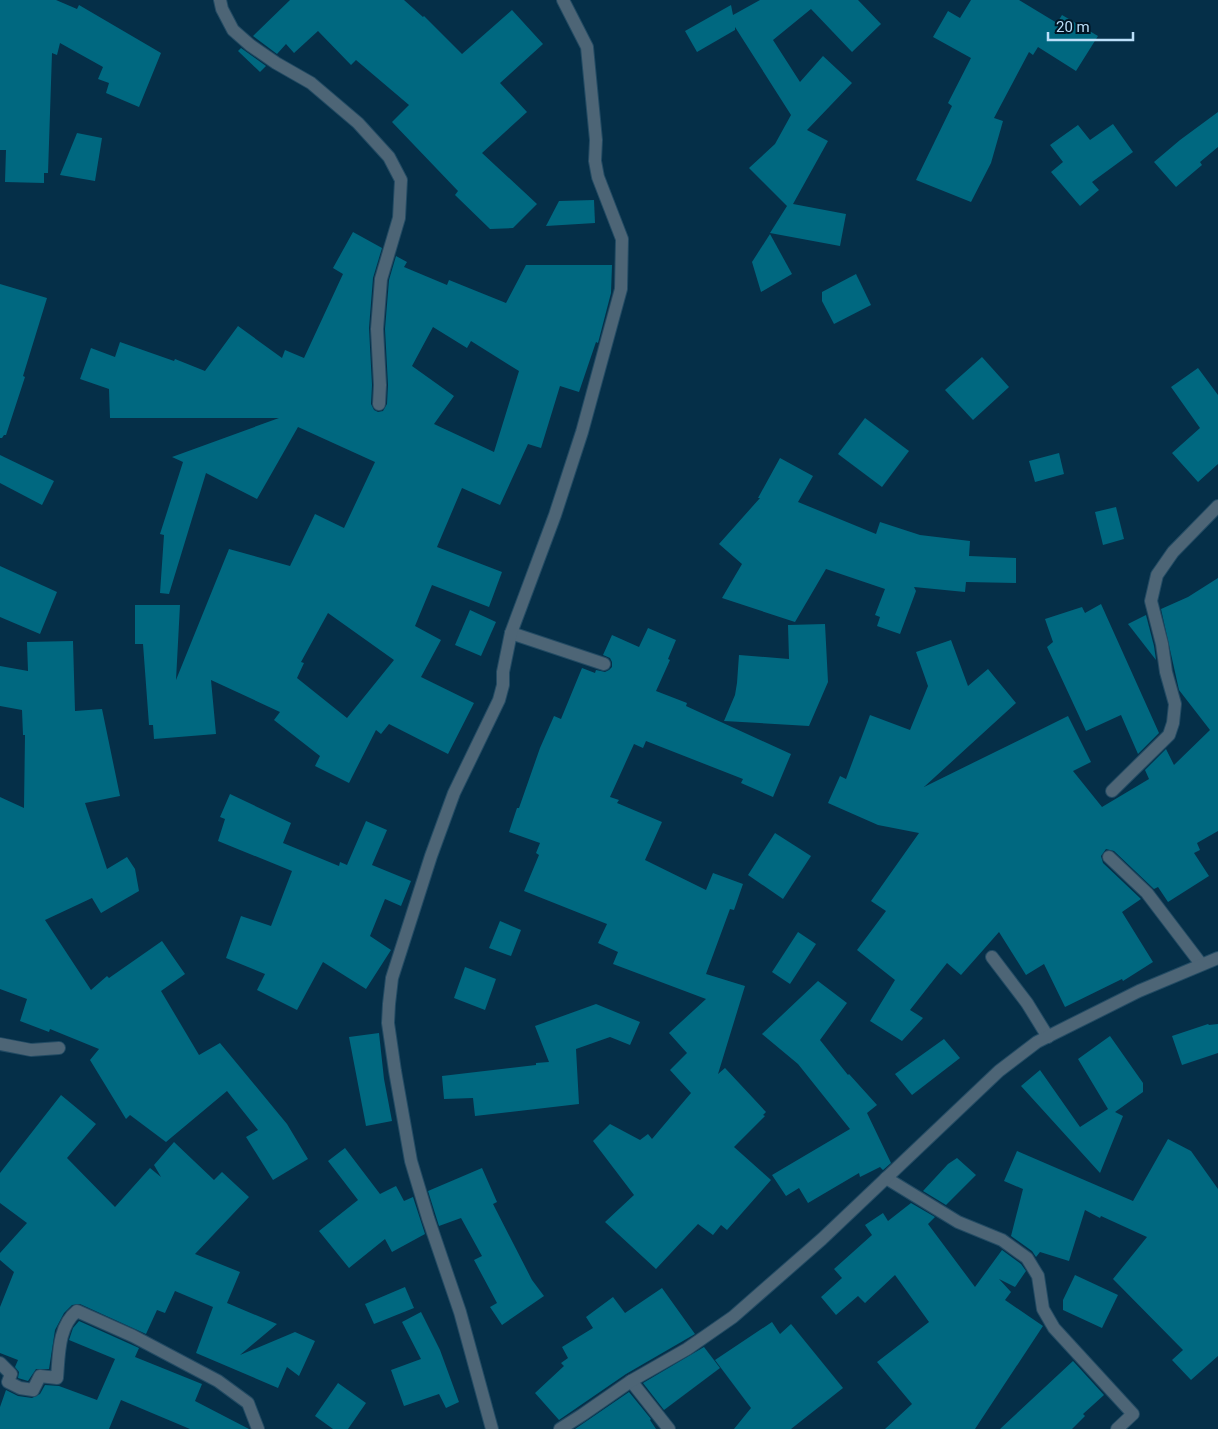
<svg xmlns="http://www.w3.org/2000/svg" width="1218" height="1429" font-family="Roboto,sans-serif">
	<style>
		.building { fill: #006880; fill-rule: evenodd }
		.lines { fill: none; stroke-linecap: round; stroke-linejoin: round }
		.street-casing { stroke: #224b64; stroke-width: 14 }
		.street { stroke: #4d6576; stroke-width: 12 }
	</style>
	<rect width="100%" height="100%" fill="#052f48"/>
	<g class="building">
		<polygon points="0,0 56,0 77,9 79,5 161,53 139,107 106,93 109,83 98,79 103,67 60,43 57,55 52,53 48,173 44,173 44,183 5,182 6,150 0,150"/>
		<polygon points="290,0 404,0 423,17 424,16 462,54 512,10 543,44 500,83 527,112 482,153 537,204 513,228 490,229 455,195 458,191 392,122 409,105 356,60 351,65 318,31 294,53 286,44 277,54 253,36"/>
		<polygon points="760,0 858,0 881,24 852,52 811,9 773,40 800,82 823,56 852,83 807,130 828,141 793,204 846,214 840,246 770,233 787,206 749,168 775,144 791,115 735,27 735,30 697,52 685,31 731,5 733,15"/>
		<polygon points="971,0 1019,0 1057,23 1062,15 1098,36 1076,71 1038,47 1033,55 1029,52 994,118 1003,121 991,163 971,202 916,180 952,106 948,103 971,58 933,37 948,11 960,18"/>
		<polygon points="241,48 266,66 260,72 238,51"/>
		<polygon points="1218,112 1218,147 1200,162 1202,165 1176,187 1154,162 1180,140"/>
		<polygon points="1113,124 1133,152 1092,182 1099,190 1080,206 1051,172 1063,162 1050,145 1078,125 1090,140"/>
		<polygon points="77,133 102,138 95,181 60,175"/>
		<polygon points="594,200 595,223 546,226 559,201"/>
		<path d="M353,232L382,248L373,278L369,328L372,385L371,404L374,410L378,412L383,411L387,404L388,385L385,329L389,280L396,256L407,262L404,267L447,285L449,280L506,303L526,265H612L611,293L598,343L596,342L579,392L560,386L541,448L528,444L500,505L462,488L437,547L502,572L489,607L432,585L415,626L441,640L421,677L474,703L448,754L389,724L381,734L376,730L349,783L315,766L320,756L274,720L280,712L211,680L216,734L154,739L153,725H149L143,644H135V605H180L176,680L229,549L290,566L315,514L344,528L375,462L298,427L257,499L206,473L169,594L160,593L164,535L160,534L183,462L172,457L279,418H110L109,389L80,379L91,348L115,357L120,342L174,361L175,359L205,371L238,326L282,358L285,350L304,358L343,274L333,268ZM433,327L467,348L471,341L519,371L494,452L434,424L454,396L412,366ZM328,613L394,660L347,718L297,678L304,663L301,662Z"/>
		<polygon points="770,234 792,274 761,292 752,262"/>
		<polygon points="856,274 871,305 834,324 822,301 822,292"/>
		<polygon points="0,284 47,298 23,376 25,377 6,435 4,435 2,438 0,438"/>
		<polygon points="982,357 1009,387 973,420 945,390"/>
		<polygon points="1198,368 1218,395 1218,464 1198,482 1172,453 1200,428 1171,387"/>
		<polygon points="865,418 909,451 882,487 838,454"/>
		<polygon points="1059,453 1064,474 1035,482 1029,461"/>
		<polygon points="0,455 54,481 42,505 0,483"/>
		<polygon points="780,458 813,476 798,502 876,534 880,522 920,535 970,541 969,556 1016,558 1016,583 966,582 965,592 914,587 916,591 900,634 877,626 880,617 875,615 885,589 826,569 795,622 722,598 742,564 719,544 760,498 758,498"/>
		<polygon points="1116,507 1124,539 1103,545 1095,512"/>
		<polygon points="0,566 57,592 40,634 0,617"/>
		<polygon points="1218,578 1218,831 1197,843 1200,850 1194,853 1209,876 1168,902 1158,887 1154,889 1114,851 1106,849 1101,856 1103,863 1141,899 1122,912 1153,962 1123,981 1122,979 1065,1007 1044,964 1026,975 999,932 961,975 947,963 910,1010 923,1018 902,1041 870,1021 895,980 857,950 886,911 871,901 919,833 878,825 828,803 840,776 846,779 870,715 910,730 928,686 916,652 951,640 968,686 988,669 1016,703 924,787 1068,716 1091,762 1073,771 1102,807 1149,779 1145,770 1166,749 1174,765 1210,730 1179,690 1161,609 1188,597"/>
		<polygon points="1101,604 1159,733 1138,754 1121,715 1086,731 1047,647 1053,642 1045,619 1082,607 1085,613"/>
		<polygon points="470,610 496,622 481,656 455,645"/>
		<polygon points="1146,615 1154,646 1156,660 1128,624"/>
		<polygon points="825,624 828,682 809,726 724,721 735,695 737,683 739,655 789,659 788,625"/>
		<polygon points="648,628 676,640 668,659 670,660 656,691 687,703 686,706 791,754 773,797 741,783 743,779 646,741 643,748 634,744 610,797 619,800 617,803 662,822 645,860 706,890 713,873 743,884 734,910 730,909 706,974 745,986 718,1074 725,1068 766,1112 763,1115 765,1116 734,1147 771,1180 727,1230 721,1225 713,1235 698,1224 656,1269 605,1222 634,1195 593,1141 610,1124 640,1140 648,1134 652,1139 691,1093 670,1070 687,1053 669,1033 706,999 613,964 618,952 598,943 607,924 524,891 539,855 536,853 540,843 509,832 517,808 519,808 540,748 554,716 561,719 582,668 595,673 596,670 605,672 609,670 612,667 612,662 610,658 603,655 612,635 639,647"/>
		<polygon points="73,641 75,711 102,709 120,796 85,803 107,869 127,857 135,869 139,891 101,913 92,898 45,920 91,990 107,976 109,978 162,941 185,974 161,991 199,1055 220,1043 287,1124 308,1159 273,1180 246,1137 258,1130 227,1091 166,1142 130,1115 126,1119 90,1060 99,1049 50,1029 49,1032 20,1021 27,999 0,989 0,797 24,808 25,735 23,735 22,710 0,706 0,666 28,671 27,642"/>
		<polygon points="230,794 291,823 283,843 339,866 340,862 347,865 366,821 387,830 372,865 411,881 401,906 385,899 370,936 391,950 366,989 323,962 297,1010 257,990 265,974 226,958 241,916 271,926 292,871 218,841 225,819 220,817"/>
		<polygon points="775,833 811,856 783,899 748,875"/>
		<polygon points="500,921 521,930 511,956 489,948"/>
		<polygon points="798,932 816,944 790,984 772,972"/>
		<polygon points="465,967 496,979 485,1010 454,998"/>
		<polygon points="818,981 847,1003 820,1040 848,1075 849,1074 877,1105 867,1113 891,1163 883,1170 880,1167 860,1177 859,1173 808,1203 799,1188 786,1196 772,1175 850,1129 798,1064 762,1034"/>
		<polygon points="596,1004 640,1022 630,1045 610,1037 576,1049 579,1104 475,1116 473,1098 444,1099 442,1076 536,1065 536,1063 549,1062 535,1026"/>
		<polygon points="1208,1024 1209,1025 1218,1024 1218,1053 1182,1065 1172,1036"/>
		<polygon points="379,1033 384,1079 392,1121 366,1126 349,1037"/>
		<polygon points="1110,1036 1143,1083 1143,1092 1115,1112 1123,1116 1100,1173 1021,1086 1040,1070 1080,1127 1108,1109 1078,1059"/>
		<polygon points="944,1039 960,1058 912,1095 895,1074"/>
		<polygon points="61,1095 96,1124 67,1158 115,1207 150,1168 161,1177 154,1165 174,1142 214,1180 222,1172 249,1197 195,1254 240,1272 227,1303 277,1324 240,1355 295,1332 315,1341 299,1376 287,1367 278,1388 196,1353 213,1307 175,1291 165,1313 157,1310 146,1334 80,1304 72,1305 64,1313 55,1330 49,1369 36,1369 28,1381 18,1378 19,1372 15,1367 18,1360 0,1353 0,1307 14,1272 0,1260 0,1253 27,1223 0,1203 0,1173"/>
		<polygon points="1168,1139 1191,1151 1218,1189 1218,1356 1191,1380 1172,1360 1183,1350 1113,1279 1147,1237 1101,1216 1100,1218 1085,1210 1069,1261 1040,1252 1036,1257 1032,1251 1011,1236 1023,1189 1004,1181 1017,1151 1133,1201"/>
		<polygon points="345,1148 380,1194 396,1186 404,1201 413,1197 425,1234 392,1252 385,1239 349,1268 319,1231 358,1200 328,1161"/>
		<polygon points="957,1158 976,1175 946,1205 923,1191 948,1164"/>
		<polygon points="482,1168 497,1202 493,1204 532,1280 544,1296 502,1325 490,1307 497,1303 474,1260 482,1256 461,1218 439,1226 428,1191"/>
		<polygon points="911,1203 935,1217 928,1224 975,1287 1002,1250 1021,1264 1026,1271 1015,1287 999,1279 1011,1292 1005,1300 1043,1326 975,1429 885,1429 912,1404 877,1362 929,1322 895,1275 865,1303 858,1296 836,1315 821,1297 842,1278 834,1269 872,1235 865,1225 883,1213 888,1221"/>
		<polygon points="1075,1275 1118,1295 1102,1328 1063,1310 1063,1300"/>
		<polygon points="405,1287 414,1308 374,1324 365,1304"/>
		<polygon points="662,1288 695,1334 626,1374 559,1420 535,1393 564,1366 561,1363 568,1358 562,1347 593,1328 586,1317 613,1297 625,1313"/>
		<polygon points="421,1312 440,1350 459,1402 446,1408 439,1394 404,1406 391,1370 421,1359 402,1322"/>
		<polygon points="79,1321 139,1348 135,1357 202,1384 195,1401 249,1429 190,1429 121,1400 109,1429 0,1429 0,1407 6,1390 18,1396 32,1398 40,1394 45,1385 59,1386 97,1400 115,1359 69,1340 73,1328"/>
		<polygon points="772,1322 780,1334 791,1324 843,1388 791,1429 734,1429 751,1408 715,1360"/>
		<polygon points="704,1347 720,1368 664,1410 643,1383"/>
		<polygon points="1073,1361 1104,1395 1083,1414 1085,1416 1072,1429 1000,1429"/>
		<polygon points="338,1383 366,1403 348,1429 333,1429 315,1416"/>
		<polygon points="629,1392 651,1419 650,1420 656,1429 575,1429"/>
	</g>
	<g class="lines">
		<defs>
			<g id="street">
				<polyline points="220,0 222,9 233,30 250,45 276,63 311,83 358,123 389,157 401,180 399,218 381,279 377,329 380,385 379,404"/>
				<polyline points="511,633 604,664"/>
				<polyline points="1112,791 1169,735 1173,723 1175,704 1166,672 1162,644 1151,601 1157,575 1173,552 1218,506"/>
				<polyline points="1109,857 1147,893 1201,964"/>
				<polyline points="992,957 1027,1003 1048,1037"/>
				<polyline points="0,1044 31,1050 59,1048"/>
				<polyline points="886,1178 958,1222 1002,1240 1027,1258 1038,1276 1043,1309 1054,1328 1133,1414 1117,1429"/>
				<path d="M0,1363L11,1374L8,1382L20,1388L33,1390L40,1376L57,1378C59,1355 58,1326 77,1311L133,1336L218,1381L248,1403L258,1429"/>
				<polyline points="631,1381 669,1429"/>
				<polyline points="492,1429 460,1312 428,1218 411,1161 395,1071 388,1023 389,1004 392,978 431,856 454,793 499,700 503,685 503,672 511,633 555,515 582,432 621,289 622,239 598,177 595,161 596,140 587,47 563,0"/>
				<polyline points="560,1429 582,1415 631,1381 687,1349 733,1317 822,1239 999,1071 1037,1042 1139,991 1218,958"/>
			</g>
		</defs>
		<use href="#street" class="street-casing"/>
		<use href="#street" class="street"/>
	</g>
	<path d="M1048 32v8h85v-8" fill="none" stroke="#bbdff9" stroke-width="2.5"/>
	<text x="1056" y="32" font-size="15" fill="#bbdff9" stroke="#011625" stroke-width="4" paint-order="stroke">20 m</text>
</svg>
